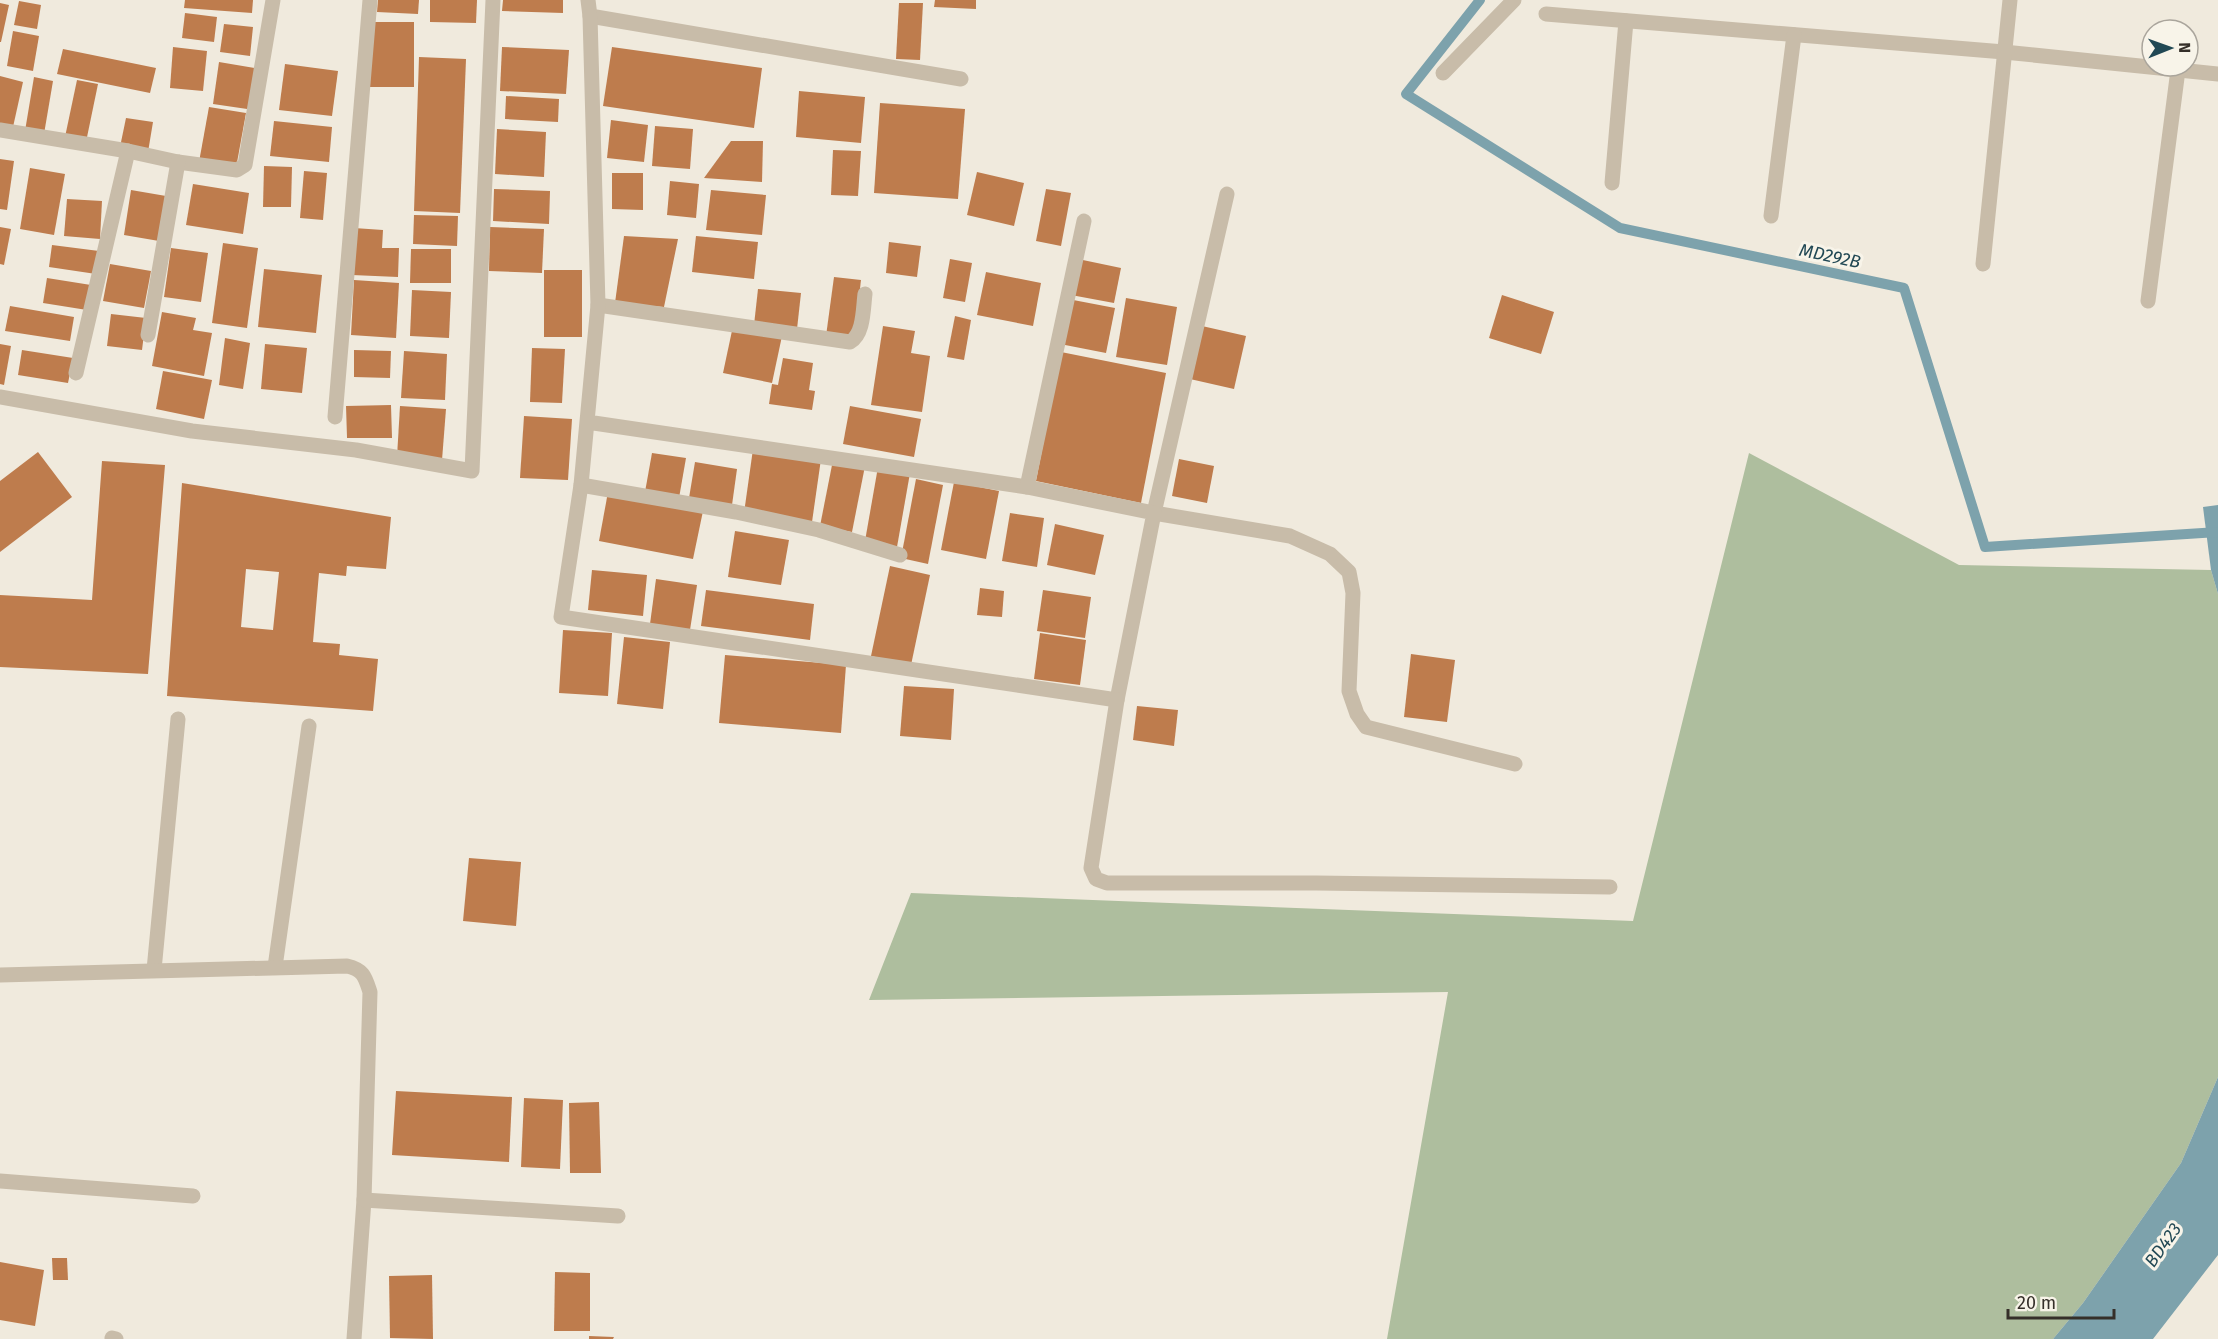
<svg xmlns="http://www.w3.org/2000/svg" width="2218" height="1339" font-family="'Fira Sans',sans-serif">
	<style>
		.green { fill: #aebe9e }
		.water { fill: #7da2ac }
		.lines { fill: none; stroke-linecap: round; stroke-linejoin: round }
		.stream { stroke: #7da2ac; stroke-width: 10 }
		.building { fill: #be7c4d; fill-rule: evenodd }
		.minor { stroke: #c8bca9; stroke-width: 15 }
		.labels { text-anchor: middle; stroke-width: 6; stroke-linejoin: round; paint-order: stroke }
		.water-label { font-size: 18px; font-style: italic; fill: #214854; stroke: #f8f4e9 }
	</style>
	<rect width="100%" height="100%" fill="#f0eadd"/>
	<polygon class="green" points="1749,453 1959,565 2211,570 2218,594 2218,1077 2181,1163 2083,1303 2053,1339 1387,1339 1448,992 869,1000 911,893 1633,921"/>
	<g class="water">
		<polygon points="2218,505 2218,594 2211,570 2203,507"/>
		<polygon points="2218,1077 2218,1255 2153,1339 2053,1339 2083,1303 2181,1163"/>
	</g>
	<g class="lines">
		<polyline class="stream" points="1480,0 1406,94 1620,228 1904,288 1985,547 2218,532"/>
	</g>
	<g class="building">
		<polygon points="185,0 253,0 252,13 184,8"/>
		<polygon points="378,0 419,0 418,14 377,12"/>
		<polygon points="430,0 477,0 476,23 430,22"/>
		<polygon points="503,0 563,0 563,13 502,11"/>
		<polygon points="935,0 976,0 976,9 934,7"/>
		<polygon points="19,1 41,5 37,29 14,25"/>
		<polygon points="0,3 9,5 1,42 0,42"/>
		<polygon points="899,3 923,3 920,60 896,59"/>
		<polygon points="185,13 217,17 214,42 182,38"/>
		<polygon points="371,22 414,22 414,87 370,87"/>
		<polygon points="224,24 253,27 250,56 220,52"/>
		<polygon points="13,31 39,36 33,71 7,66"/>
		<polygon points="173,47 207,51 203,91 170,88"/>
		<polygon points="502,47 569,50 566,94 500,91"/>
		<polygon points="612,47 762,68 754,128 603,106"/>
		<polygon points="63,49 156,68 150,93 57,74"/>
		<polygon points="419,57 466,59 460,213 414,211"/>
		<polygon points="219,62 260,69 254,110 213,104"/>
		<polygon points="285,64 338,71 332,116 279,110"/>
		<polygon points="0,76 23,82 13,127 0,124"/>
		<polygon points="34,77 53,81 44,134 25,131"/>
		<polygon points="77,80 98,84 86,142 65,137"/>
		<polygon points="799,91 865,97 861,143 796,137"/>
		<polygon points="506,96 559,99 558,122 505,119"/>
		<polygon points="880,103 965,109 958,199 874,193"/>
		<polygon points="209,107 246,113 236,168 199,162"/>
		<polygon points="126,118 153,122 148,152 120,147"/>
		<polygon points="611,120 648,125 644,162 607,158"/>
		<polygon points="274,121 332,127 329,162 270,156"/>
		<polygon points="655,126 693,129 690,169 652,166"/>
		<polygon points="497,129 546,132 544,177 495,174"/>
		<polygon points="731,141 763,141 762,182 704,178"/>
		<polygon points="833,150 861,151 858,196 831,195"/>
		<polygon points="0,159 14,161 7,210 0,209"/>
		<polygon points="264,166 292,167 291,207 263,207"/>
		<polygon points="30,168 65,174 54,235 20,229"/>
		<polygon points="304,171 327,173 323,220 300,218"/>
		<polygon points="977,172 1024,183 1014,226 967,215"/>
		<polygon points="612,173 643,173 643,210 612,209"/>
		<polygon points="670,181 699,184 696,218 667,215"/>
		<polygon points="193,184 249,193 243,234 186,225"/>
		<polygon points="494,189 550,191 549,224 493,221"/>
		<polygon points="1046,189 1071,193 1061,246 1036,241"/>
		<polygon points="131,190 166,196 159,241 124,235"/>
		<polygon points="711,190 766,195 762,235 706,230"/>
		<polygon points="67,199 102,201 100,239 64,236"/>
		<polygon points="414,215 458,216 457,246 413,244"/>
		<polygon points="0,227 11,229 4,265 0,264"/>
		<polygon points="490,227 544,229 542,273 489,271"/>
		<polygon points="354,228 383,230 382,248 399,248 398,277 352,275"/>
		<polygon points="624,236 678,239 664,307 615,303"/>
		<polygon points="696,236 758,242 754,279 692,272"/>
		<polygon points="889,242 921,246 917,277 886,273"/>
		<polygon points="223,243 258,248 247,328 212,323"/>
		<polygon points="52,245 99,251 96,274 49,267"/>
		<polygon points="171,248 208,253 201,302 164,297"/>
		<polygon points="411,249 451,249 451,283 410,283"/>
		<polygon points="950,259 972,263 965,302 943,298"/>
		<polygon points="1078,259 1121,268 1114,303 1071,295"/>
		<polygon points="110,264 151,271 144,308 103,301"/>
		<polygon points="264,269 322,275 316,333 258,327"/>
		<rect x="544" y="270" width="38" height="67"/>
		<polygon points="986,272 1041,283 1033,326 977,315"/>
		<polygon points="834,277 861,280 854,339 826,336"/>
		<polygon points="47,278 91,285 87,310 43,303"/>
		<polygon points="354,280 399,283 396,338 351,335"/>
		<polygon points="758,289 801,293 797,329 754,325"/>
		<polygon points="412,290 451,292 449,338 410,336"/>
		<polygon points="1502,295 1554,312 1541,354 1489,338"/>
		<polygon points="1126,298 1177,307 1167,365 1116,357"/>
		<polygon points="1068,299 1115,308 1106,353 1060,344"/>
		<polygon points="10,306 74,317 70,341 5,331"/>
		<polygon points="162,312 196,318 193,330 212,333 204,376 152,366"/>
		<polygon points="111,314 146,318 142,350 107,346"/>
		<polygon points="955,316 971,320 964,360 947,357"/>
		<polygon points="733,326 782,336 772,383 723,373"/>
		<polygon points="883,326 915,331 911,353 930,356 922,412 871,405"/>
		<polygon points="1202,326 1246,336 1234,389 1190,379"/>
		<polygon points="225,338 250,343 243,389 219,385"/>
		<polygon points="0,344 11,346 4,385 0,384"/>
		<polygon points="265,344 307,348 302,393 261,389"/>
		<polygon points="532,348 565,349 562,403 530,402"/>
		<polygon points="22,350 73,358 68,383 18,375"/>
		<polygon points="354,350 391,351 390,378 354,377"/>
		<polygon points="404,351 447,354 445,400 401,398"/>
		<polygon points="1061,352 1166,373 1141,503 1036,481"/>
		<polygon points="783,358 813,363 809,390 815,391 812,410 769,404 772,384 778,385"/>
		<polygon points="163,371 212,380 204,419 156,409"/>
		<polygon points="391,405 392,438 347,438 346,406"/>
		<polygon points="400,406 446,409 442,460 397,457"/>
		<polygon points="850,406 921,419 914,457 843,444"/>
		<polygon points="524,416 572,419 568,480 520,478"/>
		<polygon points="753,449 821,459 812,522 744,513"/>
		<polygon points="38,452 72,497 0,552 0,481"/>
		<polygon points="652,453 686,458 679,498 645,492"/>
		<polygon points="1179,459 1214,466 1207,503 1172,496"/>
		<polygon points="833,460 865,466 852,532 820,526"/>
		<polygon points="102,461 165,465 148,674 0,667 0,595 92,600"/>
		<polygon points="695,462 737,469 732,505 689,498"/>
		<polygon points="878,467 910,473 897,547 865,541"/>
		<polygon points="916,479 943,485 928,564 901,558"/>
		<polygon points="954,482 999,491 986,559 941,550"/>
		<path d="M182,483L391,517L386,569L347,566L346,576L319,573L313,642L340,644L339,655L378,659L373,711L167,696ZM246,569L279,572L273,630L241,627Z"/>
		<polygon points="608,492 703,511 693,559 599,541"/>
		<polygon points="1010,513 1044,518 1037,567 1002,561"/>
		<polygon points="1055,524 1104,535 1095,575 1047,565"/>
		<polygon points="735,531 789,540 781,585 728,577"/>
		<polygon points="890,566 930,575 911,665 871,656"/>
		<polygon points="592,570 647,575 643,616 588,610"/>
		<polygon points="656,579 697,585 690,630 650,624"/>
		<polygon points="980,588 1004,591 1002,617 977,615"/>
		<polygon points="706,590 814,604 810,640 701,626"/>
		<polygon points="1043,590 1091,597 1085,638 1037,631"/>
		<polygon points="563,630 612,633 608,696 559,693"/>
		<polygon points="1040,633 1086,640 1080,685 1034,679"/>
		<polygon points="624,637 670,642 663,709 617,704"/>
		<polygon points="1411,654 1455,660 1447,722 1404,717"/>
		<polygon points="725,655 846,665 841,733 719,723"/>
		<polygon points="904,686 954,689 951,740 900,736"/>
		<polygon points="1137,706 1178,710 1174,746 1133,740"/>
		<polygon points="469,858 521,862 516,926 463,921"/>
		<polygon points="396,1091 512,1097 509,1162 392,1155"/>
		<polygon points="524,1098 563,1100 560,1169 521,1167"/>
		<polygon points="599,1102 601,1173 570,1173 569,1103"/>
		<polygon points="52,1258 67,1258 68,1280 53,1280"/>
		<polygon points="0,1262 44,1270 35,1326 0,1320"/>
		<polygon points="555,1272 590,1273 590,1331 554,1331"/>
		<polygon points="432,1275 433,1339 390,1338 389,1276"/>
		<polygon points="589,1336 614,1337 613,1339 589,1339"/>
	</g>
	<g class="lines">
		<g class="minor">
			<polyline points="588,0 590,16 961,79"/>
			<polyline points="1546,14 2004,52 2218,74"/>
			<polyline points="1443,73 1514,0"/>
			<polyline points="0,130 128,151 178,162 237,170 245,165 273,0"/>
			<polyline points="1612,183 1626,21"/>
			<polyline points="1227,194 1154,513 1290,536 1330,554 1349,572 1353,593 1349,691 1357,714 1366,727 1515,764"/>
			<polyline points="1771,216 1794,35"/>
			<polyline points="1983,264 2010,0"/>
			<polyline points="2148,301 2178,70"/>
			<path d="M598,305L850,342C864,334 863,309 865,294"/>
			<polyline points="148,335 178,162"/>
			<polyline points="76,373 128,151"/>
			<polyline points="0,397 192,431 356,450 472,471 493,0"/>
			<polyline points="335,417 370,0"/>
			<polyline points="587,422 1027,487 1154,513 1117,700 561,617 581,485 598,305 590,16"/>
			<polyline points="581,485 736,512 819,530 900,555"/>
			<polyline points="1027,487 1084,221"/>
			<polyline points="1117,700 1091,868 1096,879 1107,883 1316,883 1610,887"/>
			<polyline points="275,967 309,726"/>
			<polyline points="154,970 178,719"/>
			<path d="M0,975L347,966C364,970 365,977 370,992L364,1200L354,1339"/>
			<polyline points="0,1181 193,1196"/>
			<polyline points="364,1200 618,1216"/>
			<polyline points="112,1338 116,1339"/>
		</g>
	</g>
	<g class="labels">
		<g class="water-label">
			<text transform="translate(1830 256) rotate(12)" y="6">MD292B</text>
			<text transform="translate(2163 1245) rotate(-55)" y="6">BD423</text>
		</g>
	</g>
	<g transform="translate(2170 48) rotate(89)"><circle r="28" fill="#f8f4e9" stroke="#aaa59c" stroke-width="1.5"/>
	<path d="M0-4.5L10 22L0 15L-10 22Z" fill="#214854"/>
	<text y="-9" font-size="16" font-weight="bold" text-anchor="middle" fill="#352f29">N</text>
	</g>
	<path d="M2008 1309v9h106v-9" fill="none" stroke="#352f29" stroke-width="3"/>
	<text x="2017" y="1309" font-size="18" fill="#352f29" stroke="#f8f4e9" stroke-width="4.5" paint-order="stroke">20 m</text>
</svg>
